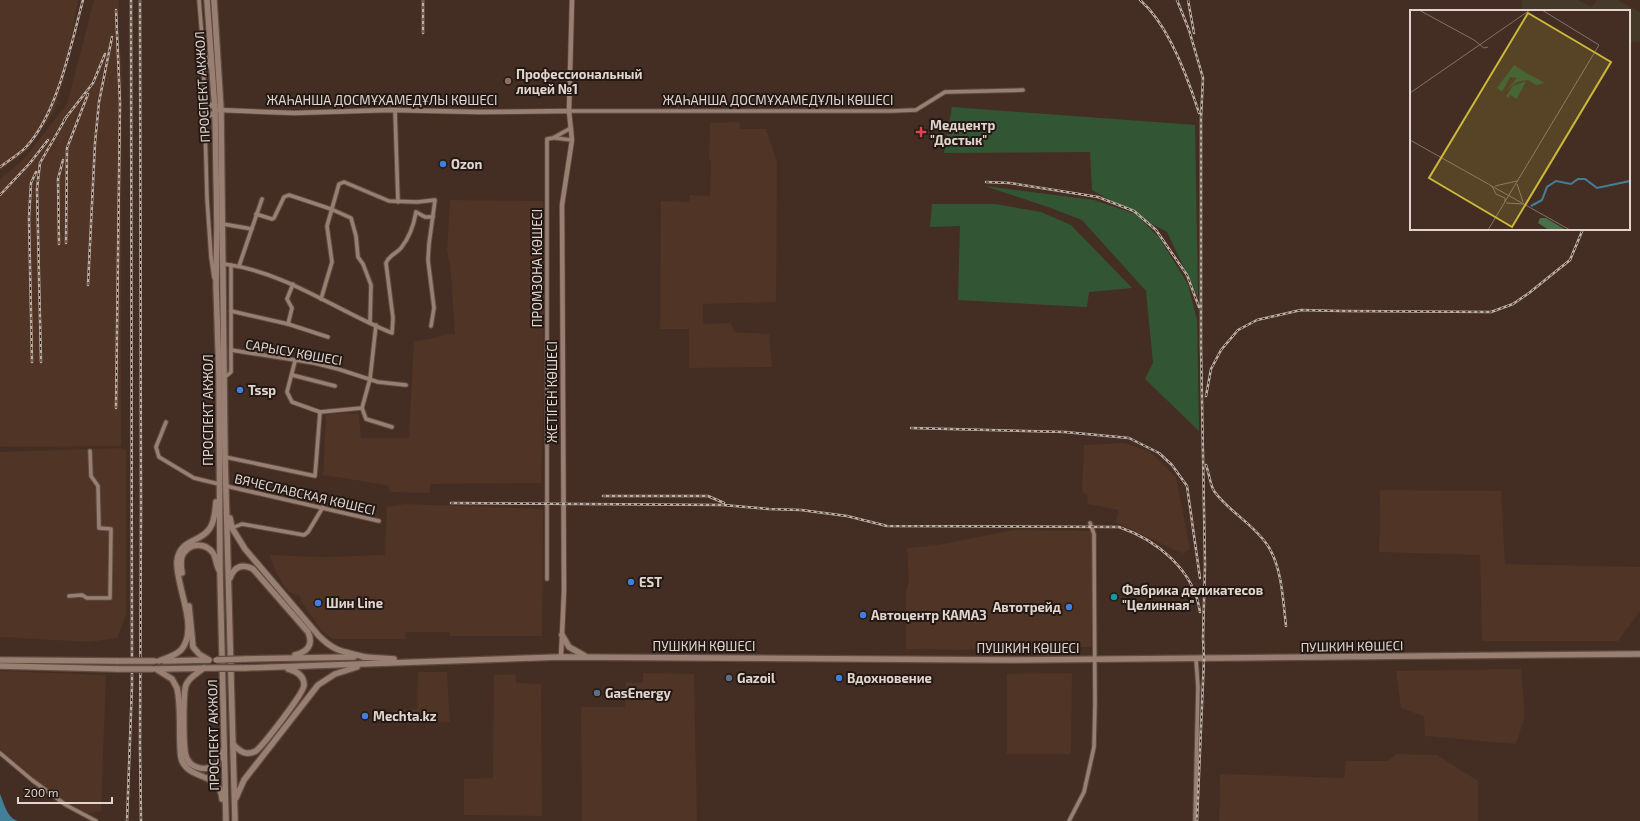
<svg xmlns="http://www.w3.org/2000/svg" width="1640" height="821" font-family="'Exo 2',sans-serif">
	<style>
		.commercial { fill: #453a2a }
		.built { fill: #503425 }
		.green { fill: #325634 }
		.water { fill: #42809a }
		.lines { fill: none; stroke-linecap: round; stroke-linejoin: round }
		.minor-casing { stroke: #5e4b41; stroke-width: 5.5 }
		.tertiary-casing { stroke: #5e4b41; stroke-width: 6 }
		.secondary-casing { stroke: #5e4b41; stroke-width: 8 }
		.minor { stroke: #997f72; stroke-width: 3.5 }
		.tertiary { stroke: #997f72; stroke-width: 4.5 }
		.secondary { stroke: #997f72; stroke-width: 5.5 }
		.rail-casing { stroke: #beaea5; stroke-width: 2.5 }
		.rail { stroke: #231914; stroke-width: 1; stroke-dasharray: 3; stroke-linecap: butt }
		.secondary-bridge-casing { stroke: #5e4b41; stroke-width: 8; stroke-linecap: butt }
		.secondary-bridge { stroke: #997f72; stroke-width: 5.5 }
		.education-dot { fill: #8d6e63; stroke: #231914; stroke-width: 1.5 }
		.health-dot { fill: #e0444e; stroke: #231914; stroke-width: 1.5 }
		.shop-dot { fill: #3f7fe0; stroke: #231914; stroke-width: 1.5 }
		.culture-dot { fill: #0f9aa8; stroke: #231914; stroke-width: 1.5 }
		.service-dot { fill: #5c6f8a; stroke: #231914; stroke-width: 1.5 }
		.labels { text-anchor: middle; stroke-width: 4; stroke-linejoin: round; paint-order: stroke }
		.poi-label { font-size: 13px; font-weight: bold; fill: #e3d5cd; stroke: #231914; text-anchor: start }
		.street-label { font-size: 13px; fill: #e3d5cd; stroke: #231914 }
		.inset-river { fill: none; stroke: #42809a; stroke-width: 2 }
		.inset-road { fill: none; stroke: #847167; stroke-width: 1 }
		.view { fill: #cbba39; fill-opacity: 0.15; stroke: #cbba39; stroke-width: 2 }
		.inset-edge { fill: none; stroke: #e3d5cd; stroke-width: 2 }
	</style>
	<rect width="100%" height="100%" fill="#442e23"/>
	<polygon class="commercial" points="1522,0 1577,0 1592,7 1597,0 1617,0 1640,12 1640,42 1629,42 1629,11 1526,11 1522,10"/>
	<g class="built">
		<polygon points="0,0 78,0 64,80 54,111 28,150 0,171"/>
		<polygon points="94,0 119,0 118,32 122,64 121,446 0,447 0,179 23,160 67,104"/>
		<polygon points="739,122 740,129 766,129 777,162 776,302 703,304 703,322 706,324 731,323 734,332 769,334 772,367 689,368 689,329 660,329 661,201 689,202 690,195 710,196 711,160 709,159 710,123"/>
		<polygon points="450,200 543,201 544,392 541,483 430,484 430,493 390,492 387,485 323,475 326,415 347,413 359,414 361,438 409,438 414,341 430,339 447,334 455,334 450,264 447,251"/>
		<polygon points="1124,443 1149,451 1176,477 1190,549 1183,553 1177,551 1116,522 1119,510 1088,504 1087,495 1082,491 1084,445"/>
		<polygon points="121,448 126,451 126,615 117,638 90,642 0,637 0,452"/>
		<polygon points="1380,490 1501,491 1505,564 1640,567 1640,611 1618,641 1482,641 1480,555 1379,552"/>
		<polygon points="405,504 543,509 542,636 450,636 449,632 405,632 406,639 332,639 321,630 301,601 300,596 290,593 283,585 274,568 270,555 321,557 385,555 387,507"/>
		<polygon points="1014,530 1090,531 1093,536 1091,647 1049,647 1045,642 1017,645 1016,650 906,649 906,591 909,583 907,548 938,545"/>
		<polygon points="1521,669 1525,716 1516,744 1425,736 1424,716 1401,708 1396,671"/>
		<polygon points="0,671 106,675 101,811 88,813 65,801 42,785 0,749"/>
		<polygon points="418,672 447,672 450,722 394,724 393,710 417,709"/>
		<polygon points="643,673 694,674 697,821 582,821 581,707 625,707 626,682 643,683"/>
		<polygon points="1072,673 1071,754 1007,754 1007,674"/>
		<polygon points="515,674 516,683 541,684 542,816 464,815 464,779 493,778 494,675"/>
		<polygon points="1397,754 1437,755 1478,781 1478,821 1219,821 1220,774 1344,778 1346,761 1387,761"/>
	</g>
	<g class="green">
		<polygon points="952,107 1195,125 1198,297 1167,232 1139,217 1160,239 1188,284 1197,320 1199,431 1145,379 1153,363 1146,291 1082,220 1051,208 985,186 1094,200 1135,214 1092,190 1090,152 944,153"/>
		<polygon points="932,204 995,204 1041,212 1071,225 1132,288 1089,292 1087,307 958,300 960,226 930,227"/>
	</g>
	<path class="water" d="M0,794C4,803 7,818 18,821H0Z"/>
	<g class="lines">
		<defs>
			<g id="minor">
				<polyline points="199,0 203,49 210,67"/>
				<polyline points="203,49 207,198 211,257 214,278"/>
				<polyline points="395,110 398,202"/>
				<polyline points="569,111 891,111 916,110 945,92 1023,90"/>
				<polyline points="555,138 572,140"/>
				<polyline points="256,214 272,219 274,218 284,197 289,195 331,209 351,218 356,236 358,257 363,264 371,285 370,323"/>
				<polyline points="223,224 252,229"/>
				<path d="M224,264C286,272 335,310 392,333L393,318L386,263C389,255 396,254 401,248C409,238 414,224 416,212L425,217H433"/>
				<polyline points="239,266 262,199"/>
				<polyline points="321,299 332,262 327,226 339,184 344,182 389,201 417,202 435,200 429,244 428,260 434,308 431,326"/>
				<polyline points="231,311 288,324 328,337"/>
				<polyline points="288,324 292,308 287,299 293,284"/>
				<polyline points="231,350 314,363 338,369 378,382 406,385"/>
				<polyline points="295,361 287,392 292,402 320,412 362,408 366,419 392,427"/>
				<polyline points="292,375 335,386"/>
				<polyline points="224,378 231,372 231,265"/>
				<polyline points="362,408 370,379 376,325"/>
				<polyline points="166,422 156,447 159,457 194,478 219,484"/>
				<polyline points="225,457 315,476 320,412"/>
				<polyline points="226,486 379,521"/>
				<polyline points="232,528 242,524 304,535 308,532 323,507"/>
				<polyline points="547,579 547,139 553,138 571,128"/>
				<polyline points="69,596 82,595 87,598 110,598 111,529 99,528 98,486 91,476 90,451"/>
				<polyline points="0,753 32,780 66,805 96,821"/>
				<polyline points="1069,821 1084,792 1094,747 1095,703 1094,534 1090,523"/>
				<polyline points="1195,821 1198,687 1196,659"/>
			</g>
			<g id="tertiary">
				<polyline points="219,110 294,113 390,110 479,112 569,111"/>
				<polyline points="561,657 564,591 562,205 572,140 569,111 572,0"/>
			</g>
			<g id="secondary">
				<polyline points="207,0 215,110 217,225 216,285 219,376 220,573 226,821"/>
				<polyline points="214,0 221,110 225,457 235,821"/>
				<polyline points="205,106 215,105"/>
				<polyline points="206,115 215,114"/>
				<path d="M230,518L232,528L245,549L319,636C336,653 344,651 365,657"/>
				<path d="M182,573C181,567 180,559 183,554C190,543 205,542 213,553C216,557 216,565 219,570"/>
				<path d="M230,578C234,567 242,563 253,569L308,632C314,645 307,652 295,655"/>
				<polyline points="189,606 193,647 199,654 209,660"/>
				<polyline points="562,635 569,647 585,656"/>
				<polyline points="363,657 394,659"/>
				<polyline points="245,659 354,657"/>
				<polyline points="0,660 118,661"/>
				<path d="M159,661C166,658 175,656 181,650C200,628 175,585 177,561C180,538 201,543 210,528C215,521 215,511 216,502"/>
				<polyline points="164,661 208,660"/>
				<polyline points="0,666 118,669"/>
				<path d="M204,668C198,673 189,677 186,685C183,693 183,747 186,756C190,769 207,772 217,764L223,751"/>
				<polyline points="245,668 561,657 1010,660 1640,654"/>
				<path d="M156,669L172,679L177,688C181,705 179,725 180,743C180,749 180,756 182,761C192,782 220,771 222,799"/>
				<polyline points="158,669 215,668"/>
				<path d="M233,744C240,752 246,756 256,751C264,744 304,693 304,685C304,675 296,671 288,669"/>
				<polyline points="236,798 244,780 318,685 335,674 357,667"/>
			</g>
		</defs>
		<use href="#minor" class="minor-casing"/>
		<use href="#tertiary" class="tertiary-casing"/>
		<use href="#secondary" class="secondary-casing"/>
		<use href="#minor" class="minor"/>
		<use href="#tertiary" class="tertiary"/>
		<use href="#secondary" class="secondary"/>
		<defs>
			<g id="rail">
				<polyline points="140,0 141,509 140,746 141,821"/>
				<polyline points="423,0 423,33"/>
				<path d="M1140,0C1168,24 1188,78 1199,113"/>
				<polyline points="1177,0 1189,30 1203,78 1201,118 1201,346 1205,565 1203,638 1204,659 1197,821"/>
				<polyline points="1188,0 1194,33"/>
				<polyline points="116,10 120,103 116,408"/>
				<polyline points="64,120 93,83 105,54"/>
				<path d="M0,167C9,160 20,154 27,146C58,112 71,44 83,0"/>
				<polyline points="986,182 1010,183 1098,197 1134,211 1156,230 1187,275 1199,307"/>
				<polyline points="0,195 30,163 48,140"/>
				<polyline points="66,243 67,148 88,94"/>
				<polyline points="59,244 58,179 63,160"/>
				<polyline points="88,285 95,143 99,102 112,37"/>
				<polyline points="32,362 29,218 31,183 36,172"/>
				<polyline points="41,362 37,189 40,163 67,116"/>
				<polyline points="1206,396 1211,369 1221,350 1238,330 1257,320 1301,310 1341,311 1491,312 1513,304 1529,293 1570,260 1583,229"/>
				<polyline points="911,428 1065,432 1129,438 1159,453 1172,465 1187,486 1200,578"/>
				<path d="M1206,465C1209,473 1210,484 1214,491C1229,512 1254,524 1268,546C1282,568 1283,600 1286,626"/>
				<polyline points="603,496 708,496 724,503"/>
				<path d="M451,503L723,505L769,509L801,510L847,516L887,526L1119,527C1157,540 1194,570 1200,612"/>
				<polyline points="127,821 132,685 131,0"/>
			</g>
		</defs>
		<use href="#rail" class="rail-casing"/>
		<use href="#rail" class="rail"/>
		<defs>
			<g id="secondary-bridge">
				<polyline points="216,660 245,659"/>
				<polyline points="118,661 155,661"/>
				<polyline points="215,668 245,668"/>
				<polyline points="118,669 153,669"/>
			</g>
		</defs>
		<use href="#secondary-bridge" class="secondary-bridge-casing"/>
		<use href="#secondary-bridge" class="secondary-bridge"/>
	</g>
	<circle class="education-dot" cx="508" cy="81" r="4"/>
	<path class="health-dot" d="M919 126h4v4h4v4h-4v4h-4v-4h-4v-4h4z"/>
	<g class="shop-dot">
		<circle cx="443" cy="164" r="4"/>
		<circle cx="240" cy="390" r="4"/>
		<circle cx="631" cy="582" r="4"/>
		<circle cx="318" cy="603" r="4"/>
		<circle cx="1069" cy="607" r="4"/>
		<circle cx="863" cy="615" r="4"/>
		<circle cx="839" cy="678" r="4"/>
		<circle cx="365" cy="716" r="4"/>
	</g>
	<circle class="culture-dot" cx="1114" cy="597" r="4"/>
	<g class="service-dot">
		<circle cx="729" cy="678" r="4"/>
		<circle cx="597" cy="693" r="4"/>
	</g>
	<g class="labels">
		<g class="poi-label">
			<text x="516" y="79">Профессиональный<tspan x="516" dy="15">лицей №1</tspan></text>
			<text x="930" y="130">Медцентр<tspan x="930" dy="15">"Достык"</tspan></text>
			<text x="451" y="169">Ozon</text>
			<text x="248" y="395">Tssp</text>
			<text x="639" y="587">EST</text>
			<text x="1122" y="595">Фабрика деликатесов<tspan x="1122" dy="15">"Целинная"</tspan></text>
			<text x="326" y="608">Шин Line</text>
			<text x="1061" y="612" text-anchor="end">Автотрейд</text>
			<text x="871" y="620">Автоцентр КАМАЗ</text>
			<text x="737" y="683">Gazoil</text>
			<text x="847" y="683">Вдохновение</text>
			<text x="605" y="698">GasEnergy</text>
			<text x="373" y="721">Mechta.kz</text>
		</g>
		<g class="street-label">
			<text transform="translate(202 87) rotate(-93)" y="5">ПРОСПЕКТ АКЖОЛ</text>
			<text x="382" y="105">ЖАҺАНША ДОСМҰХАМЕДҰЛЫ КӨШЕСІ</text>
			<text x="778" y="105">ЖАҺАНША ДОСМҰХАМЕДҰЛЫ КӨШЕСІ</text>
			<text transform="translate(537 268) rotate(-90)" y="5">ПРОМЗОНА КӨШЕСІ</text>
			<text transform="translate(294 352) rotate(10)" y="5">САРЫСУ КӨШЕСІ</text>
			<text transform="translate(552 392) rotate(-90)" y="5">ЖЕТІГЕН КӨШЕСІ</text>
			<text transform="translate(208 410) rotate(-90)" y="5">ПРОСПЕКТ АКЖОЛ</text>
			<text transform="translate(305 494) rotate(13)" y="5">ВЯЧЕСЛАВСКАЯ КӨШЕСІ</text>
			<text x="704" y="651">ПУШКИН КӨШЕСІ</text>
			<text transform="translate(1352 646) rotate(-1)" y="5">ПУШКИН КӨШЕСІ</text>
			<text x="1028" y="653">ПУШКИН КӨШЕСІ</text>
			<text transform="translate(213 735) rotate(-91)" y="5">ПРОСПЕКТ АКЖОЛ</text>
		</g>
	</g>
	<g transform="translate(1410 10)">
		<rect width="220" height="220" fill="#442e23"/>
		<path d="M104,55L120,65L135,73L126,75L118,70L107,72L97,80L107,68L100,67L92,82L87,78ZM116,71L107,89L100,85L98,88L96,86L103,76Z" fill="#325634"/>
		<path d="M130,208H136L156,220H139L128,213Z" fill="#477049"/>
		<path class="inset-river" d="M121,196L132,190L137,177L146,171L161,174L168,169H175L187,178L220,171"/>
		<path class="inset-road" d="M9,0L64,30L74,38L78,37M0,83L120,0M0,130L160,220M107,174L113,192M82,176L86,184L95,188V192M85,176L107,171M96,193L114,194M78,220L189,35L132,0"/>
		<path class="view" d="M118,3L201,52L102,217L19,168Z"/>
		<rect width="220" height="220" class="inset-edge"/>
	</g>
	<path d="M18 797v6h94v-6" fill="none" stroke="#e3d5cd" stroke-width="2"/>
	<text x="24" y="797" font-size="12" fill="#e3d5cd" stroke="#231914" stroke-width="3" paint-order="stroke">200 m</text>
</svg>
